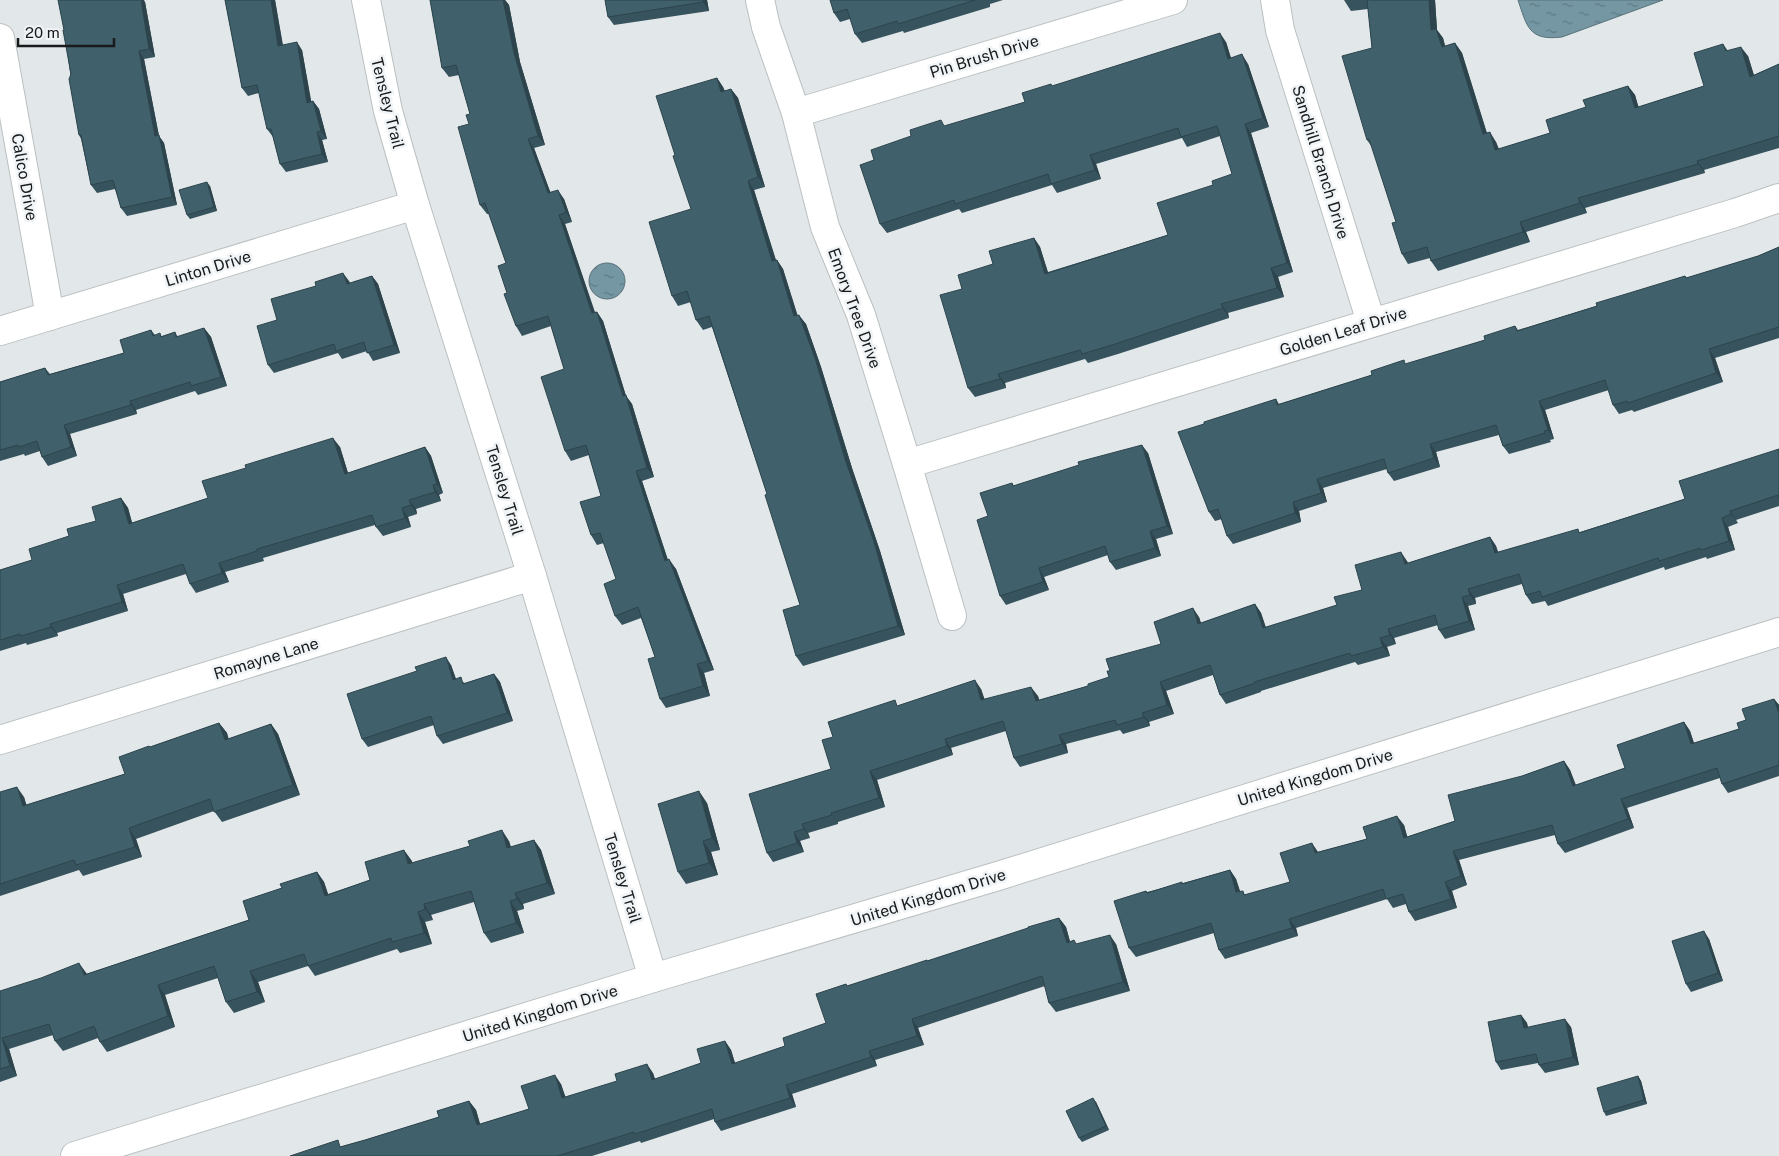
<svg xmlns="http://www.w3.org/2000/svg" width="1779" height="1156" font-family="'Public Sans',sans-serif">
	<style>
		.water { fill: url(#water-ripples); stroke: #59727a }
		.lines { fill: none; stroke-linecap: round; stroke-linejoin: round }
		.street-casing { stroke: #bbc0c1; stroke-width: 30 }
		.street { stroke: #fff; stroke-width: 28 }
		.wall { fill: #37535d }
		.shaded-wall { fill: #2d444c }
		.building { fill: #40616c; stroke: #2d444c }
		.labels { text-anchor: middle; stroke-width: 5; stroke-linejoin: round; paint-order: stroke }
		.street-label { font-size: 16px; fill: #191a1b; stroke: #f0f4f6 }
	</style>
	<defs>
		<pattern id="water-ripples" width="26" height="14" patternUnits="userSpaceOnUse" patternTransform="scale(1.25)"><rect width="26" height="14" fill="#7497a3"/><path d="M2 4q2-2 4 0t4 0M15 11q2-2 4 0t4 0" fill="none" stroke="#5e7a84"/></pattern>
	</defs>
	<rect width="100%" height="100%" fill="#e2e7e9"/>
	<g class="water">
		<path d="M1518,0H1663L1562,37C1529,41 1527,27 1518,0Z"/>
		<circle cx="607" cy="281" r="18"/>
	</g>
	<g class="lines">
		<defs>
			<g id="street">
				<polyline points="366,0 388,111 415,205 532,576 653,978"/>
				<polyline points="760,0 766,27 796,113 825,227 861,315 907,464 952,616"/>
				<polyline points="1275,0 1280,30 1371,322"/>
				<polyline points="0,38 50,316"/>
				<polyline points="796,113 1173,0"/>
				<polyline points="0,331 415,205"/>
				<polyline points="907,464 1735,213 1779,198"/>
				<polyline points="0,740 532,576"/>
				<polyline points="75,1156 653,978 998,876 1779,632"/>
			</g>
		</defs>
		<use href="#street" class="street-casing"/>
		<use href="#street" class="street"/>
	</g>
	<g class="wall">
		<polygon points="225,0 275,0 283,45 302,50 311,102 313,101 319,109 327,139 322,140 328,162 286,172 280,164 273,137 267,129 259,93 248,96 242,88"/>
		<polygon points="430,0 505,0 509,5 520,62 545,145 534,148 550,192 564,199 572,222 565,224 595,312 597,312 603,321 626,396 632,404 654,477 642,481 668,560 676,569 714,670 704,673 710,696 666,708 660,699 655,657 641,618 622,625 615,616 616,579 604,543 597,545 591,535 601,496 589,455 571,461 565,451 564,369 551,326 522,336 516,326 507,293 506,263 489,214 487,214 480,205 469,124 470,114 459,75 449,77 442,68"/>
		<polygon points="605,0 707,0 709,11 614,25 608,17"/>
		<polygon points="830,0 1003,0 990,4 990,7 904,33 903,31 862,43 855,34 850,19 840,22 834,13"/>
		<polygon points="1344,0 1435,0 1437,30 1443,38 1445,46 1455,43 1462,53 1487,133 1496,142 1499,149 1550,133 1586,107 1628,86 1635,95 1638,107 1704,86 1723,44 1728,51 1748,56 1754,75 1779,64 1779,148 1704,170 1705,173 1585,208 1587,213 1526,232 1530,242 1438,271 1431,261 1430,258 1408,264 1402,254 1396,222 1372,147 1367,140 1372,48 1368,9 1351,11"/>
		<polygon points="145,2 155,57 144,59 159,136 164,143 177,205 127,216 121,208 115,189 97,193 91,185 81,139 79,135 64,30"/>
		<polygon points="1226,42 1231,58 1248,64 1269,127 1251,133 1293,272 1278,277 1284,297 1228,313 1229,318 1118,354 1088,363 1085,359 1005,383 1006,388 975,397 968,388 962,289 993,264 1034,238 1040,247 1048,272 1168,235 1213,185 1232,174 1220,136 1187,147 1182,138 1096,164 1101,179 1057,193 1052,185 962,213 959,209 887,233 880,224 874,160 946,126 1025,102 1052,86"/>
		<polygon points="717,78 723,87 725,91 731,89 738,98 765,187 754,190 776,260 777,260 783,269 797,315 806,324 821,367 852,468 880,551 905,635 803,666 796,656 800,605 767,494 712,327 703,330 696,320 691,302 678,306 672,296 691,209 675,155"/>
		<polygon points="210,186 217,211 190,219 187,215"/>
		<polygon points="1779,247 1779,338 1715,358 1723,382 1634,412 1632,410 1619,414 1613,405 1609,390 1545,410 1554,439 1550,440 1551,442 1509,454 1503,446 1499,435 1436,452 1440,467 1394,481 1388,473 1387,469 1323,488 1327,502 1299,511 1301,522 1233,544 1227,536 1222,519 1215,521 1209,512 1204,424 1276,399 1279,404 1407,364 1485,340 1515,326 1518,330 1597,306 1685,276 1687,278 1758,256"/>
		<polygon points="372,276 378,284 400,353 373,361 367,351 342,359 338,353 274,373 268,365 277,320 349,281 350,283"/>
		<polygon points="204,328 211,337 227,386 198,395 195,391 136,410 137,414 70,434 77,456 48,466 42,457 40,451 25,456 24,454 0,461 0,382 45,368 50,374 124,353 151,330 155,335 162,336 175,332 178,337"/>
		<polygon points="340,447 348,473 425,447 431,456 443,493 439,495 441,501 416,509 417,514 408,517 411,527 383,536 376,527 375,525 263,558 264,561 225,572 229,582 196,593 190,584 186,574 123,594 128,611 57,633 58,636 27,645 26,643 0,651 0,570 32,560 69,536 96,521 121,498 128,508 132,523 208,498"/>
		<polygon points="1779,449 1779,506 1736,520 1738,523 1728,527 1735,550 1707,559 1706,557 1665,570 1664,567 1548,606 1545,601 1532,604 1526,595 1522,584 1475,598 1476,604 1468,606 1475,630 1445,639 1439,630 1438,625 1394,638 1396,644 1387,647 1390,656 1358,665 1355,662 1261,691 1261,692 1226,704 1220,695 1213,675 1166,691 1174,714 1149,722 1150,726 1123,734 1120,730 1066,744 1068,753 1020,767 1014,758 1006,731 951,748 953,755 877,780 885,807 838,822 838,824 808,833 810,838 800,841 804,852 773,862 767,853 831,769 833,737 981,689 984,699 1038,696 1039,700 1088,686 1109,677 1110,671 1161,644 1199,617 1201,623 1255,604 1261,613 1266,628 1337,605 1407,561 1408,563 1490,537 1496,546 1498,552 1580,532 1685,499"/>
		<polygon points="1148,453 1173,534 1156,539 1161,556 1116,570 1110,562 1108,555 1044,577 1049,590 1006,605 1000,596 988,516 1012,483 1014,486"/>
		<polygon points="451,665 456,679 465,683 494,674 500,682 513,721 443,744 437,736 434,725 368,747 362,739"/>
		<polygon points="1774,699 1779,705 1779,776 1728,793 1722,784 1720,778 1627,808 1634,828 1565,853 1558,844 1555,835 1459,860 1467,885 1452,891 1457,908 1415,921 1409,912 1406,904 1393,908 1387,899 1296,928 1298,936 1225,959 1219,950 1214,933 1136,957 1129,948 1146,891 1147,892 1183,883 1230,870 1236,879 1240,891 1246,895 1290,882 1318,852 1367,839 1404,825 1407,837 1455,821 1522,776 1564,761 1570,770 1576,785 1625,768 1684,722 1690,731 1694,743 1739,729 1746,720"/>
		<polygon points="219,723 227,733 228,739 271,724 278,734 300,795 222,822 214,811 136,839 142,857 83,876 79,870 0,896 0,792 24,797 26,805 125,774 150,747"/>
		<polygon points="707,803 720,850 711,852 718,875 686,884 678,872"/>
		<polygon points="534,840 541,850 555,894 523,904 524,909 517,911 524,933 491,943 484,933 474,902 431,915 433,920 425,922 432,944 400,953 397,949 315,976 308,966 258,982 265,1002 234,1013 226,1002 218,978 165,995 175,1027 107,1052 100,1042 98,1038 63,1051 55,1041 53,1035 9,1049 17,1076 0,1082 0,991 87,974 249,920 282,888 317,872 324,882 328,894 370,880 412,861 412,863 509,841 511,847"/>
		<polygon points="1059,918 1066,927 1070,942 1077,944 1116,944 1130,991 1056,1012 1049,1003 1045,986 918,1028 924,1045 875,1060 877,1066 792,1094 796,1107 721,1131 715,1122 714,1119 641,1143 640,1141 592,1156 290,1156 343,1146 365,1140 439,1117 469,1101 476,1110 480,1124 529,1109 561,1084 565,1097 653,1073 655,1079 701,1063 725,1041 731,1050 735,1063 785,1046 826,1023 847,986 928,961"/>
		<polygon points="1709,939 1723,981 1691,992 1686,984"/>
		<polygon points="1521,1015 1527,1023 1528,1027 1571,1027 1579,1065 1545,1073 1539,1065 1538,1063 1501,1070 1496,1062"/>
		<polygon points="1638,1076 1641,1081 1647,1104 1606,1116 1604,1112"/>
		<polygon points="1096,1102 1109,1130 1082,1142 1079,1138"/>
	</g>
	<g class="shaded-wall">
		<polygon points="141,0 144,0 145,2 155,57 149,49"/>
		<polygon points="271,0 275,0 284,54 278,46"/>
		<polygon points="503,0 505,0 509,5 520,62 545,145 538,136 514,53"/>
		<polygon points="703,0 707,0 709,11 703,2"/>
		<polygon points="1429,0 1435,0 1437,30 1443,38 1448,57 1431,30"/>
		<polygon points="1220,33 1226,42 1234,68 1228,59"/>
		<polygon points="297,42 302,50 313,111 307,103"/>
		<polygon points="1455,43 1462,53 1490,144 1483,134"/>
		<polygon points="1741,47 1748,56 1757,86 1750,77"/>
		<polygon points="139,51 144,59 159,136 164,143 177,205 172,197 155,136"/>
		<polygon points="1242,54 1248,64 1269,127 1263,118"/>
		<polygon points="717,78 723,87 728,101 721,92"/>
		<polygon points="1628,86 1635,95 1642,118 1635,108"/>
		<polygon points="731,89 738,98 765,187 758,177"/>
		<polygon points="313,101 319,109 327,139 321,131"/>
		<polygon points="1245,124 1251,133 1293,272 1287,263"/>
		<polygon points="317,132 322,140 328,162 322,154"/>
		<polygon points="1490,132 1496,142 1502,160 1495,150"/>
		<polygon points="528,139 534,148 554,202 548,193"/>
		<polygon points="1090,155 1096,164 1101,179 1095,170"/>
		<polygon points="1697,161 1704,170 1705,173 1698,164"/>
		<polygon points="748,181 754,190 779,271 772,261"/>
		<polygon points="207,182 210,186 217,211 214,207"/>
		<polygon points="558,190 564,199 572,222 566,212"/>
		<polygon points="1578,198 1585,208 1587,213 1580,203"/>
		<polygon points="559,215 565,224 598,323 592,313"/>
		<polygon points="1520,222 1526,232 1530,242 1523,232"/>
		<polygon points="1034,238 1040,247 1051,283 1045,274"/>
		<polygon points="777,260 783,269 801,326 794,316"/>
		<polygon points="1271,268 1278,277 1284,297 1277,288"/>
		<polygon points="343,273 349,281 352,292 347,284"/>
		<polygon points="372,276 378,284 400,353 394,345"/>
		<polygon points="1221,304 1228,313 1229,318 1223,308"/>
		<polygon points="597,312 603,321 626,396 632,404 654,477 647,468 623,396"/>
		<polygon points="799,315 806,324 821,367 852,468 880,551 905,635 898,626"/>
		<polygon points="204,328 211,337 227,386 221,377"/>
		<polygon points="1709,349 1715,358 1723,382 1716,373"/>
		<polygon points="998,374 1005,383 1006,388 1000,379"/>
		<polygon points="130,401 136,410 137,414 131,405"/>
		<polygon points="1539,401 1545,410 1554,439 1548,430"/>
		<polygon points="64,425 70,434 77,456 71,447"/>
		<polygon points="333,438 340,447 351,483 345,474"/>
		<polygon points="1430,444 1436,452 1440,467 1434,458"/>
		<polygon points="1142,445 1148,453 1173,534 1167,526"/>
		<polygon points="425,447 431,456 443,493 437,484"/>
		<polygon points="636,471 642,481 671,570 665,561"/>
		<polygon points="1317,479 1323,488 1327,502 1321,493"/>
		<polygon points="433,485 439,495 441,501 435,492"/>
		<polygon points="121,498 128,508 135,533 129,524"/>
		<polygon points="409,500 416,509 417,514 411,505"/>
		<polygon points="1293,502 1299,511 1301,522 1295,513"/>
		<polygon points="402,508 408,517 411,527 405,518"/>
		<polygon points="1730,511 1738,523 1731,514"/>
		<polygon points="1722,518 1728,527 1735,550 1729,541"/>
		<polygon points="1150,531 1156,539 1161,556 1155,548"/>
		<polygon points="1490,537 1496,546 1501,562 1495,553"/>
		<polygon points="1401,552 1407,561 1411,573 1405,564"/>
		<polygon points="669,559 676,569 714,670 708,661"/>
		<polygon points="219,563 225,572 229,582 222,573"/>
		<polygon points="1039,568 1044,577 1049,590 1043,582"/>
		<polygon points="117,585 123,594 128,611 122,602"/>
		<polygon points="1468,589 1475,598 1476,604 1470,595"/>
		<polygon points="1462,597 1468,606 1475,630 1469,621"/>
		<polygon points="1255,604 1261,613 1269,637 1263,628"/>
		<polygon points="1193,608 1199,617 1204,633 1198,624"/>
		<polygon points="50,624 57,633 58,636 51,627"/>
		<polygon points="1388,629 1394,638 1396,644 1390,635"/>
		<polygon points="1380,638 1387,647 1390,656 1383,647"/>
		<polygon points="446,657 451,665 459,688 453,680"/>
		<polygon points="697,664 704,673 710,696 703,686"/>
		<polygon points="494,674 500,682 513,721 507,713"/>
		<polygon points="975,680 981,689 988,709 981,700"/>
		<polygon points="1160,682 1166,691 1174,714 1167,705"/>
		<polygon points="1031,687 1038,696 1042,710 1036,701"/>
		<polygon points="1774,699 1779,705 1779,713"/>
		<polygon points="1142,713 1149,722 1150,726 1144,717"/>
		<polygon points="1684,722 1690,731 1697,753 1691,744"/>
		<polygon points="219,723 227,733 232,750 225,740"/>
		<polygon points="271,724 278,734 300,795 293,785"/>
		<polygon points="1059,735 1066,744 1068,753 1062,744"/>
		<polygon points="945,739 951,748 953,755 947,746"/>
		<polygon points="1564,761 1570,770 1579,795 1573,786"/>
		<polygon points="870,771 877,780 885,807 879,798"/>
		<polygon points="17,787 24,797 30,816 23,806"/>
		<polygon points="699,791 707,803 720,850 712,838"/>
		<polygon points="1621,799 1627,808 1634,828 1628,819"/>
		<polygon points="1397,816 1404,825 1410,846 1404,838"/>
		<polygon points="802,824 808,833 810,838 804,829"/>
		<polygon points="129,828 136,839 142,857 135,847"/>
		<polygon points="502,830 509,841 514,859 507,848"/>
		<polygon points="794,832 800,841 804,852 797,843"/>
		<polygon points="534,840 541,850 555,894 547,883"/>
		<polygon points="703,841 711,852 718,875 709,863"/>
		<polygon points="1312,843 1318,852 1321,862 1315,853"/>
		<polygon points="404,850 412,861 415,875 408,864"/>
		<polygon points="1453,851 1459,860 1467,885 1461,876"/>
		<polygon points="1230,870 1236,879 1243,901 1236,892"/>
		<polygon points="317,872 324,882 332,906 325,896"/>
		<polygon points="1445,882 1452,891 1457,908 1451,899"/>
		<polygon points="515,893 523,904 524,909 517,899"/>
		<polygon points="510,901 517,911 524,933 516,923"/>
		<polygon points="424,904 431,915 433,920 425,909"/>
		<polygon points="418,912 425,922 432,944 424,933"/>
		<polygon points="1059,918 1066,927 1073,952 1067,943"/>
		<polygon points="1289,919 1296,928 1298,936 1292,928"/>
		<polygon points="1704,931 1709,939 1723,981 1718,973"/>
		<polygon points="1110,935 1116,944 1130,991 1123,982"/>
		<polygon points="79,963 87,974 91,986 84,975"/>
		<polygon points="250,971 258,982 265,1002 257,992"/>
		<polygon points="158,985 165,995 175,1027 168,1016"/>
		<polygon points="1521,1015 1527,1023 1529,1036 1524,1028"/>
		<polygon points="912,1019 918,1028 924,1045 917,1036"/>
		<polygon points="1565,1019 1571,1027 1579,1065 1573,1057"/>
		<polygon points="2,1038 9,1049 17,1076 10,1066"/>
		<polygon points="725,1041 731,1050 738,1073 732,1064"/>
		<polygon points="869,1051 875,1060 877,1066 871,1057"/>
		<polygon points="647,1064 653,1073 658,1089 652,1080"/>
		<polygon points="555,1075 561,1084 569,1107 562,1098"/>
		<polygon points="1638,1076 1641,1081 1647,1104 1644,1100"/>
		<polygon points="786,1085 792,1094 796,1107 790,1098"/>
		<polygon points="1093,1098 1096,1102 1109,1130 1106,1126"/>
		<polygon points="469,1101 476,1110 483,1134 477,1125"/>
	</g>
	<g class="building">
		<polygon points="58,0 141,0 149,49 139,51 155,136 159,135 172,197 121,208 113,180 91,185 81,135 79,135 69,79 71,74 63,30 64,30"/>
		<polygon points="225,0 271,0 278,46 297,42 307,103 313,101 321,131 317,132 322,154 280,164 271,129 267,129 257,85 242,88"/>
		<polygon points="430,0 503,0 514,53 538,136 528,139 548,193 558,190 566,212 559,215 592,313 597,312 623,396 626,395 647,468 636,471 665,561 669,559 708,661 697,664 703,686 660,699 648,659 655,657 638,607 615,616 604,584 616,579 600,533 591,535 580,502 601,496 586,445 565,451 541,377 564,369 548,316 516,326 504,294 507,293 498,266 506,263 485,203 480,205 458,127 469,124 466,115 470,114 456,65 442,68"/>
		<polygon points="605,0 703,0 703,2 608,17"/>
		<polygon points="830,0 975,0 898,24 897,21 855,34 847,9 834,13"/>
		<polygon points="1367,0 1429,0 1431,30 1436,29 1442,47 1455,43 1483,134 1490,132 1495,150 1550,133 1546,120 1586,107 1583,100 1628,86 1635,108 1704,86 1694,53 1723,44 1726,51 1741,47 1750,77 1779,64 1779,136 1697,161 1698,164 1578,198 1580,203 1520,222 1523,232 1431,261 1427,247 1402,254 1392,223 1396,222 1369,139 1367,140 1342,56 1372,48"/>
		<polygon points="1220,33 1228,59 1242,54 1263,118 1245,124 1287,263 1271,268 1277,288 1221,304 1223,308 1112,345 1082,354 1080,350 998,374 1000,379 968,388 940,295 962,289 958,275 993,264 989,251 1034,238 1045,274 1168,235 1157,203 1213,185 1212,181 1232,174 1217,126 1181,137 1178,128 1090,155 1095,170 1051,184 1048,174 955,204 954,200 880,224 860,165 874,160 871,150 911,136 910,130 941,120 944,126 1025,102 1022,93 1051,84 1052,86"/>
		<polygon points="717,78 721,92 731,89 758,177 748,181 772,261 777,260 794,316 799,315 815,358 845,459 874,542 898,626 796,656 783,610 800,605 765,495 767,494 709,316 696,320 687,291 672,296 649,222 691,209 673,156 675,155 656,96"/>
		<polygon points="207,182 214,207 187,215 179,190"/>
		<polygon points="1779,247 1779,327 1709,349 1716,373 1628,403 1627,401 1613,405 1605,380 1539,401 1548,430 1544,431 1545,433 1503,446 1496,425 1430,444 1434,458 1388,473 1384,459 1317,479 1321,493 1293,502 1295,513 1227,536 1218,509 1209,512 1178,432 1204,424 1204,422 1276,399 1277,405 1372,375 1371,371 1404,360 1405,364 1485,340 1484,336 1515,326 1517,331 1597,306 1596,303 1626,294 1685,276 1686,278 1758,256"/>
		<polygon points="343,273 347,284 372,276 394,345 367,353 364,342 336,351 334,344 268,365 257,326 277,320 271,299 316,286 315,282"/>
		<polygon points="204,328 221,377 191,386 190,382 130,401 131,405 64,425 71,447 42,457 37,441 19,447 18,445 0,450 0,382 45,368 48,375 124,353 120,340 151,330 153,336 160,333 161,337 175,332 176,337"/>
		<polygon points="333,438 345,474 425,447 437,484 433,485 435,492 409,500 411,505 402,508 405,518 376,527 372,515 257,549 257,551 219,563 222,573 190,584 183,564 117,585 122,602 50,624 51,627 21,636 20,634 0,640 0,570 32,560 29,549 69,536 67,529 96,521 92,507 121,498 129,524 208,498 202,481 246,468 245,465"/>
		<polygon points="1142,445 1167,526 1150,531 1155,548 1110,562 1105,546 1039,568 1043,582 1000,596 977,520 988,516 980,493 1012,483 1013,486 1079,465 1078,462"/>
		<polygon points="1779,449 1779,498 1778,495 1730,511 1731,514 1722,518 1729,541 1701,550 1700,548 1659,561 1658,558 1542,597 1540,591 1526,595 1519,574 1468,589 1470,595 1462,597 1469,621 1439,630 1435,615 1388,629 1390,635 1380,638 1383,647 1351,656 1350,653 1254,682 1255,683 1220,695 1210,665 1160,682 1167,705 1142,713 1144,717 1117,725 1115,720 1059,735 1062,744 1014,758 1003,721 945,739 947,746 870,771 879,798 831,813 832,815 802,824 804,829 794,832 797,843 767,853 749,794 831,769 822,740 833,737 828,722 895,700 897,706 975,680 981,700 1031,687 1036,701 1088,686 1088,684 1109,677 1107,671 1110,671 1106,659 1161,644 1154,622 1193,608 1198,624 1255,604 1263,628 1337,605 1334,597 1362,590 1355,565 1401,552 1405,564 1490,537 1495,553 1578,529 1579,533 1685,499 1679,481"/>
		<polygon points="446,657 453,680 461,677 463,684 494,674 507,713 437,736 431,716 362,739 347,694 417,671 415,667"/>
		<polygon points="1774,699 1779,713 1779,765 1722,784 1717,768 1621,799 1628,819 1558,844 1552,825 1453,851 1461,876 1445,882 1451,899 1409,912 1403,894 1386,899 1383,889 1289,919 1292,928 1219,950 1211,923 1129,948 1114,901 1146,891 1147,893 1182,882 1182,884 1230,870 1236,892 1243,891 1244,895 1290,882 1280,853 1312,843 1315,853 1367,839 1363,827 1397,816 1404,838 1455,821 1448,795 1522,776 1564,761 1573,786 1625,768 1617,745 1684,722 1691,744 1739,729 1737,723 1746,720 1742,709"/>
		<polygon points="219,723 225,740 271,724 293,785 214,812 210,799 129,828 135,847 76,865 74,860 0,884 0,792 17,787 23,806 125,774 119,757 149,746 150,747"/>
		<polygon points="699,791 712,838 703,841 709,863 678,872 658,804"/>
		<polygon points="502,830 507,848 534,840 547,883 515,893 517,899 510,901 516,923 484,933 471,891 424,904 425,909 418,912 424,933 392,942 391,938 308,966 304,954 250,971 257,992 226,1002 214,966 158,985 168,1016 100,1042 94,1026 55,1041 49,1024 2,1038 10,1066 0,1069 0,991 41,978 79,963 84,975 249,920 243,901 282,888 280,884 317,872 325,896 370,880 365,862 404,850 408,864 470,846 468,841"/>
		<polygon points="1059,918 1067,943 1074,940 1076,944 1110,935 1123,982 1049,1003 1042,976 912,1019 917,1036 869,1051 871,1057 786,1085 790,1098 715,1122 712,1109 635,1134 634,1132 557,1156 290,1156 338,1140 340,1147 365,1140 439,1117 437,1111 469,1101 477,1125 529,1109 521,1086 555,1075 562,1098 617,1081 615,1074 647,1064 652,1080 701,1063 697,1049 725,1041 732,1064 785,1046 783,1038 826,1023 816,994 846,984 847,986 927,960 927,961 1028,928 1028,927"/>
		<polygon points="1704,931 1718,973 1686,984 1672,941"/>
		<polygon points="1521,1015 1524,1028 1565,1019 1573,1057 1539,1065 1536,1054 1496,1062 1488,1022"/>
		<polygon points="1638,1076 1644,1100 1604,1112 1597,1088"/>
		<polygon points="1093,1098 1106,1126 1079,1138 1066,1111"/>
	</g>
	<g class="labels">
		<g class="street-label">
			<text transform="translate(984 56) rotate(-17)" y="6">Pin Brush Drive</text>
			<text transform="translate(388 103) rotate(76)" y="6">Tensley Trail</text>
			<text transform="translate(1321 162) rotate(73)" y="6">Sandhill Branch Drive</text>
			<text transform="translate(25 177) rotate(80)" y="6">Calico Drive</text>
			<text transform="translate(208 268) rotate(-17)" y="6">Linton Drive</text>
			<text transform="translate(855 308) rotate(70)" y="6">Emory Tree Drive</text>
			<text transform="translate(1343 331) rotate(-17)" y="6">Golden Leaf Drive</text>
			<text transform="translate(505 490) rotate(73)" y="6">Tensley Trail</text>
			<text transform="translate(266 658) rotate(-17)" y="6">Romayne Lane</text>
			<text transform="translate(1315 777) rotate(-17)" y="6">United Kingdom Drive</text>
			<text transform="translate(623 878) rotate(73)" y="6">Tensley Trail</text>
			<text transform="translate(928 897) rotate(-17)" y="6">United Kingdom Drive</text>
			<text transform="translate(540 1013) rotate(-17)" y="6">United Kingdom Drive</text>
		</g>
	</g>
	<path d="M18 38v8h96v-8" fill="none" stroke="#191a1b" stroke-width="2.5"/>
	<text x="25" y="38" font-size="15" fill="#191a1b" stroke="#f0f4f6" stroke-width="4" paint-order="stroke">20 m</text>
</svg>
